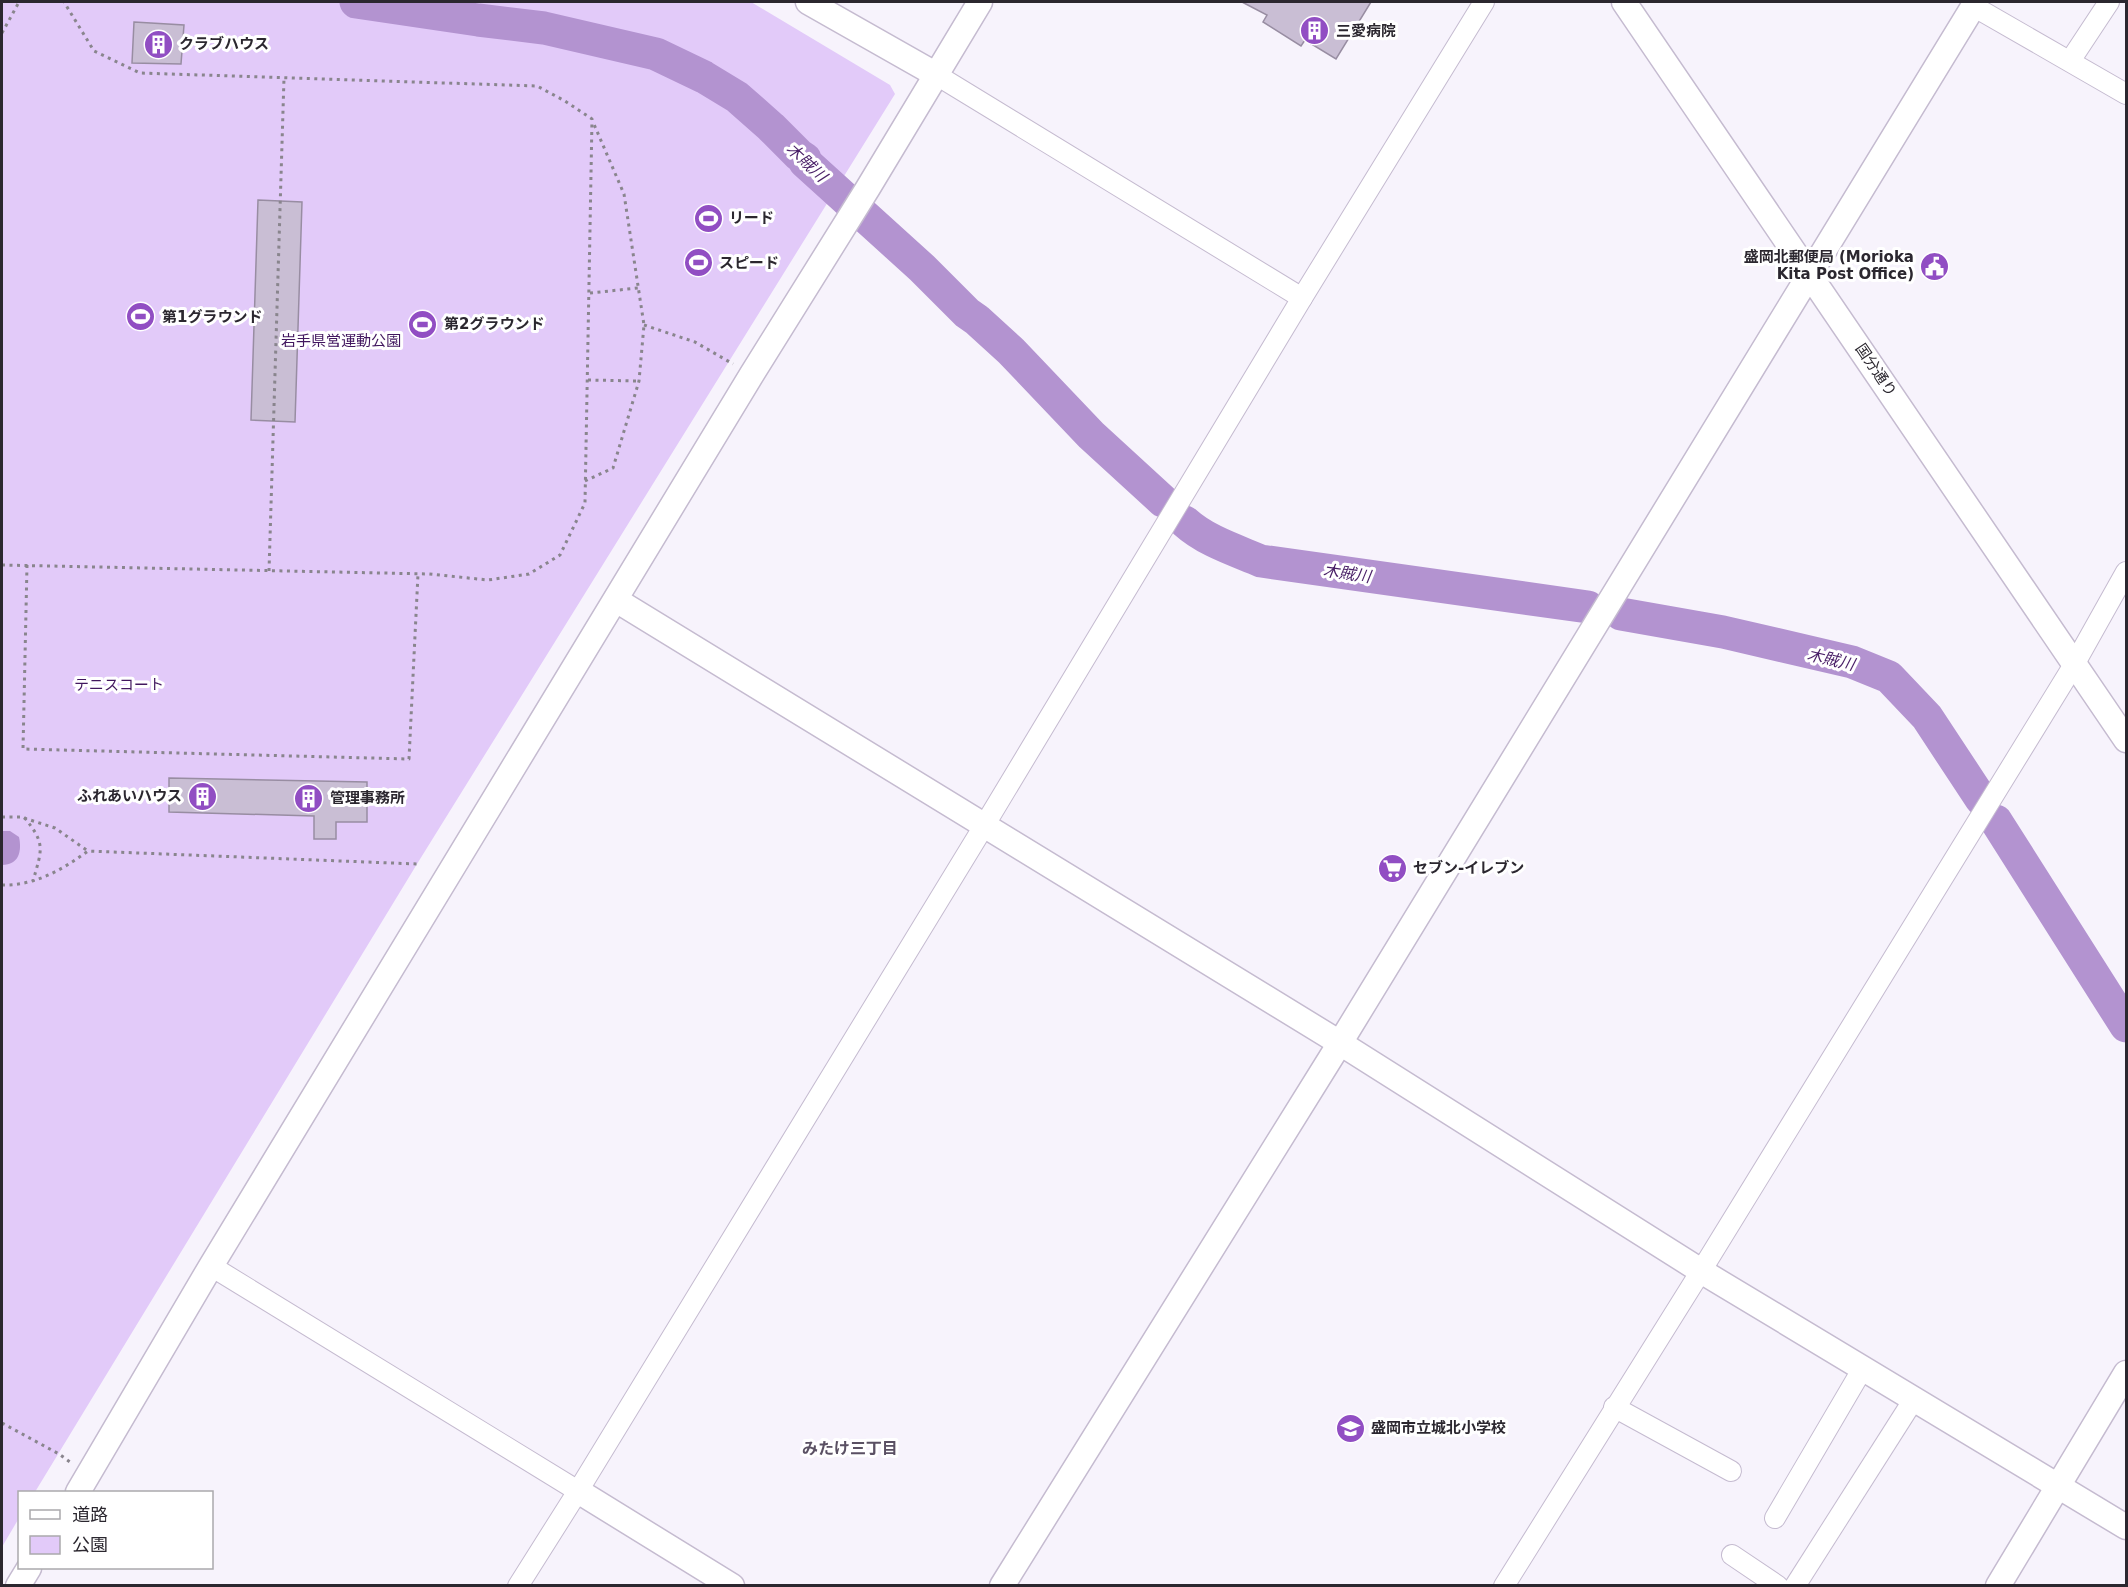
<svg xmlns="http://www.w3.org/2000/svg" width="2128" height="1587" font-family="'DejaVu Sans','Noto Sans JP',sans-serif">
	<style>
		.green { fill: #e2caf9 }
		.water { fill: #b393d0 }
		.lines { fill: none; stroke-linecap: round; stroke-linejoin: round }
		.river { stroke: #b393d0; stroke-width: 33 }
		.building { fill: #c9bed4; stroke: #988da2; stroke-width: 1.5 }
		.minor-casing { stroke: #c5bbd0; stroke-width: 22 }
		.tertiary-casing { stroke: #c5bbd0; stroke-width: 27 }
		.path { stroke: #89858d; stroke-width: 3; stroke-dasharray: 3 4.5; stroke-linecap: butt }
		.minor { stroke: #fff; stroke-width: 20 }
		.tertiary { stroke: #fff; stroke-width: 24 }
		.labels { text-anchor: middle; stroke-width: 6; stroke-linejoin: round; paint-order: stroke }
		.poi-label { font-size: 15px; font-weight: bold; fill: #2b272f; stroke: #fff; text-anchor: start }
		.park-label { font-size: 15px; fill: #42175f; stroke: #fff }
		.street-label { font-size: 15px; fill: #2b272f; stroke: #fff }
		.water-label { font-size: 16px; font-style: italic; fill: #481e66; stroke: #fff }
		.neighbourhood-label { font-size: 16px; font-weight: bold; fill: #5a5063; stroke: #fff }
	</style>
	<rect width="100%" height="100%" fill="#f7f3fc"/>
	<polygon class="green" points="2,2 751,2 890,85 895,94 417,864 35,1492 20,1492 19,1518 2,1547"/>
	<path class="water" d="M2,831H10L19,837C22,851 19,865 2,865Z"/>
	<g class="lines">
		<g class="river">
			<polyline points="356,2 478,20 544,28 656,54 704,77 737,97 771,127 799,155 805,159 805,162 922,268 967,313 977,320 1011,351 1091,435 1163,501"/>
			<path d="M1185,522C1206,541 1235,550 1261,561L1588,607"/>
			<polyline points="1621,614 1723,632 1852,662 1889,677 1927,717 1981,799"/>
			<polyline points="1996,821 2126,1026"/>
		</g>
	</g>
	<g class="building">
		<polygon points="1242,2 1371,2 1336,59 1305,40 1301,46 1263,22 1267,15"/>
		<polygon points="134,22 184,25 181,64 132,63"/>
		<polygon points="258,200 302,202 295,422 251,420"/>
		<polygon points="169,778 367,782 367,822 336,822 336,839 314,839 314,816 169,812"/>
	</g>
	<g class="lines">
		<defs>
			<g id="minor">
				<polyline points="1973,6 2126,94"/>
				<polyline points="2070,61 2109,2"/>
				<polyline points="935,74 1302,298"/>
				<polyline points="211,1266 578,1491"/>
				<polyline points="1614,1407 1731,1471"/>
				<polyline points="1775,1518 1863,1368"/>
				<polyline points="1732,1555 1778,1586"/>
				<polyline points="518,1586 578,1491 984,826 1302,298 1484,2"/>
				<polyline points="1504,1586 1701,1271 2075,663 2126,572"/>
				<polyline points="1795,1586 1914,1399"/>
			</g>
			<g id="tertiary">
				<polyline points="808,2 935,74"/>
				<polyline points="1624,2 2126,740"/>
				<polyline points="616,600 1340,1043 1701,1271 2126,1527"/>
				<polyline points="578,1491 732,1586"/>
				<polyline points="78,1492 211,1266 752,374 868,188 980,2"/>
				<polyline points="18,1586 29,1568"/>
				<polyline points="1002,1586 1340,1043 1976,2"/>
				<polyline points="1998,1586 2126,1373"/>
			</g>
		</defs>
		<use href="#minor" class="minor-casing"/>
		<use href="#tertiary" class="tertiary-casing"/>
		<g class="path">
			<polyline points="2,33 19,2"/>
			<polyline points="590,293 638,288"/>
			<polyline points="644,325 695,342 733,364"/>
			<polyline points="588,380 639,381"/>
			<polyline points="585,481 613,468 639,381 644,325 624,194 593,122"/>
			<polyline points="2,565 429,574 488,580 529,574 560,555 585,503 592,119 565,101 537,86 140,73 94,51 64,2"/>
			<polyline points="27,565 23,749 409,759 418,574"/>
			<polyline points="269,571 284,78"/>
			<path d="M2,817H24C46,844 42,849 33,881"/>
			<polyline points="24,818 55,828 88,851"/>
			<path d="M2,885C34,886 62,870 88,851L417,864"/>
			<polyline points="2,1423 59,1454 70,1462"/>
		</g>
		<use href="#minor" class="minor"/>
		<use href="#tertiary" class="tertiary"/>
	</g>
	<defs>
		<symbol id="building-disc" viewBox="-11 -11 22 22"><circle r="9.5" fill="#914ec3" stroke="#fff"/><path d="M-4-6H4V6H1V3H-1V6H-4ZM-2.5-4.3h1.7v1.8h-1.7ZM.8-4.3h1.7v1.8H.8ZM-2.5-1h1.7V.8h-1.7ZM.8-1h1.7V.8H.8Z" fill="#fff"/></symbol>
		<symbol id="stadium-disc" viewBox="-11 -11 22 22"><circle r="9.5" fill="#914ec3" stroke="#fff"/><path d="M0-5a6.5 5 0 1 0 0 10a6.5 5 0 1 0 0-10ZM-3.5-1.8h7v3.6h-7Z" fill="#fff"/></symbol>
		<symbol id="civic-disc" viewBox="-11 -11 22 22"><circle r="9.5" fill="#914ec3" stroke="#fff"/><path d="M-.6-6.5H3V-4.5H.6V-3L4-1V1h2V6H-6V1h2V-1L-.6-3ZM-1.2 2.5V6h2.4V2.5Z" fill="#fff"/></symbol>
		<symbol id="supermarket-disc" viewBox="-11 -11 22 22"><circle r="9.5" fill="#914ec3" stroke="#fff"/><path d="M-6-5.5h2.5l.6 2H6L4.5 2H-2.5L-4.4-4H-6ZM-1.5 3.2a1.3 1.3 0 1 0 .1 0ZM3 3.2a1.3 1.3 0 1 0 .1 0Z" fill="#fff"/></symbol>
		<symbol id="school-disc" viewBox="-11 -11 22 22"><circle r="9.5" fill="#914ec3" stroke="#fff"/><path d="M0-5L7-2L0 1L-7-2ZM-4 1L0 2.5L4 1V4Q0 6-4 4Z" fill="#fff"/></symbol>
	</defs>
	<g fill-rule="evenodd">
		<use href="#building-disc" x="1298" y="14" width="33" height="33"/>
		<use href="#building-disc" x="142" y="28" width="33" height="33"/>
		<use href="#stadium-disc" x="692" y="202" width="33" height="33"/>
		<use href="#stadium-disc" x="682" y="246" width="33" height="33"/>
		<use href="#civic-disc" x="1918" y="250" width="33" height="33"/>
		<use href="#stadium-disc" x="124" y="300" width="33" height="33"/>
		<use href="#stadium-disc" x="406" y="308" width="33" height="33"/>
		<use href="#building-disc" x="186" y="780" width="33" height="33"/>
		<use href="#building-disc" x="292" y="782" width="33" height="33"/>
		<use href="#supermarket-disc" x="1376" y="852" width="33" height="33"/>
		<use href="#school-disc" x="1334" y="1412" width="33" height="33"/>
	</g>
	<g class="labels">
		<g class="poi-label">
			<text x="1336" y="36">三愛病院</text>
			<text x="179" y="49">クラブハウス</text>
			<text x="729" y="223">リード</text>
			<text x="1914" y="262" text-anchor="end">盛岡北郵便局 (Morioka<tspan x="1914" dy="17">Kita Post Office)</tspan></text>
			<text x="719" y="268">スピード</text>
			<text x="162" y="322">第1グラウンド</text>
			<text x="444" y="329">第2グラウンド</text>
			<text x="182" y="801" text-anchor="end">ふれあいハウス</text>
			<text x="330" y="803">管理事務所</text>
			<text x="1413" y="873">セブン-イレブン</text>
			<text x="1371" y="1433">盛岡市立城北小学校</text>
		</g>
		<g class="park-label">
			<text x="341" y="346">岩手県営運動公園</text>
			<text x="119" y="690">テニスコート</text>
		</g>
		<g class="street-label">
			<text transform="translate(1876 370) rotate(56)" y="5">国分通り</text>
		</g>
		<g class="water-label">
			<text transform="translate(807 162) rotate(43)" y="6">木賊川</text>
			<text transform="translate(1347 573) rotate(8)" y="6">木賊川</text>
			<text transform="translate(1831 659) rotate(13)" y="6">木賊川</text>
		</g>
		<g class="neighbourhood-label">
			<text x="850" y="1454">みたけ三丁目</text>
		</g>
	</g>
	<rect width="2128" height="1587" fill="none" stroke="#2b272f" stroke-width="6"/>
	<rect x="18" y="1491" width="195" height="78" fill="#ffffff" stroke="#aaa9ac" stroke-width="1.5"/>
	<rect x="30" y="1510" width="30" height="9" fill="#ffffff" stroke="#aaa9ac" stroke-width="1.5"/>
	<text x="72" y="1521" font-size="18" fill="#2b272f">道路</text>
	<rect x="30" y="1536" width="30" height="18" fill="#e2caf9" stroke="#aaa9ac" stroke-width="1.5"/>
	<text x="72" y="1551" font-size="18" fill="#2b272f">公園</text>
</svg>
